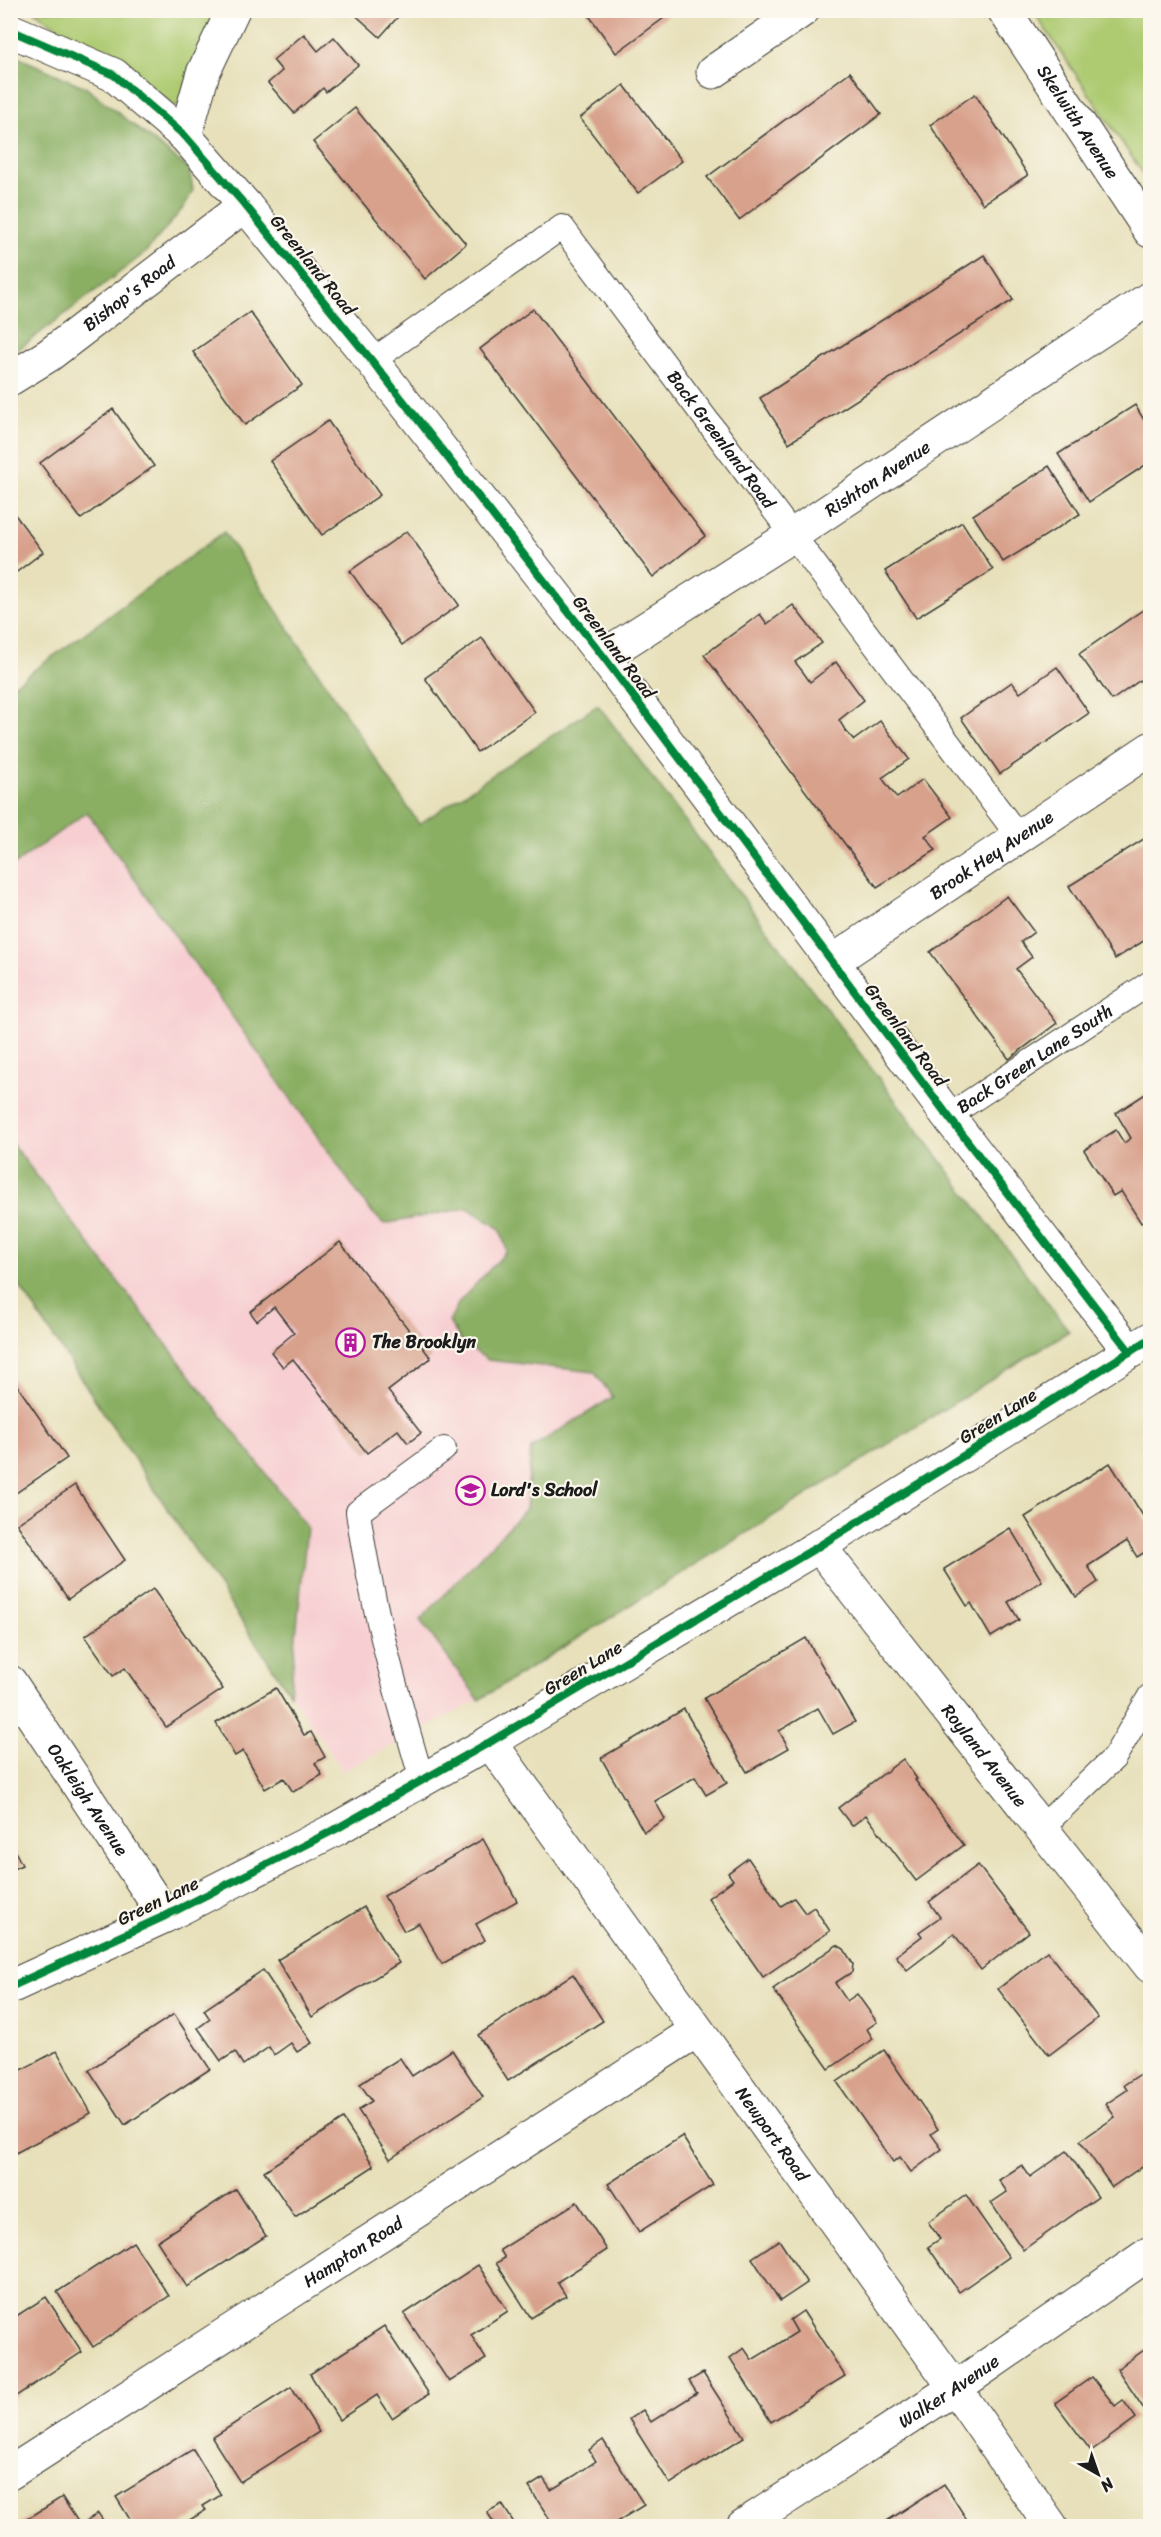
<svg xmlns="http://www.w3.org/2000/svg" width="1161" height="2537" font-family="Sriracha,sans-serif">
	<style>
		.built { fill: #f7cfd2 }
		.green { fill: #aecb72; stroke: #657447; stroke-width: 1.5 }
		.forest { fill: #8aaf64; stroke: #536640; stroke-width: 1.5 }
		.building { fill: #d8a18c }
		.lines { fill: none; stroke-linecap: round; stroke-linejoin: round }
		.service-casing { stroke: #3a3934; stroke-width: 26 }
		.minor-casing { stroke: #3a3934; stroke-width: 35 }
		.tertiary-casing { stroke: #3a3934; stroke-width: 35 }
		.service { stroke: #fff; stroke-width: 24 }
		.minor { stroke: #fff; stroke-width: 33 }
		.tertiary { stroke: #fff; stroke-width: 33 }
		.cycleway-casing { stroke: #fbf7ec; stroke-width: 11 }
		.cycleway { stroke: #00873e; stroke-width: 8 }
		.labels { text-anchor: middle; stroke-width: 4.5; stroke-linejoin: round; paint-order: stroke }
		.street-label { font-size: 18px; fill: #1c1c1c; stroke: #fbf7ec }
		.poi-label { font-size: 18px; font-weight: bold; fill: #1c1c1c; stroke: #fbf7ec; text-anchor: start }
	</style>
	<rect width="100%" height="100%" fill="#fbf7ec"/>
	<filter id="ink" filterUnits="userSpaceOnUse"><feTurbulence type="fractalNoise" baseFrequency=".0167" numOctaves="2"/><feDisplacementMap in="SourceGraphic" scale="12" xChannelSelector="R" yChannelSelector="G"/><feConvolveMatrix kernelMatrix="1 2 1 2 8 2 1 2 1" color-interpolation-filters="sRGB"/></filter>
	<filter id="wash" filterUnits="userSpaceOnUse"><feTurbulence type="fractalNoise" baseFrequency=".008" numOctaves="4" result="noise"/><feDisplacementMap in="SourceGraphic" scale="24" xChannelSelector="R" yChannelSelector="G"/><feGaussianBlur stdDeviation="1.35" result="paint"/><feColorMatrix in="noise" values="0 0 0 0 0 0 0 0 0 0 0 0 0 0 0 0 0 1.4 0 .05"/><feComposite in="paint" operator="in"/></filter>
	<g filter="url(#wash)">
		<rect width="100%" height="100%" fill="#e7e0ba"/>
		<polygon class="built" points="87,812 369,1209 384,1224 468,1208 500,1229 507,1251 459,1302 488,1360 594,1372 613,1398 532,1448 526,1509 420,1619 479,1700 343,1771 290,1694 307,1527 11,1141 11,867"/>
		<g class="green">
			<polygon points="34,11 216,11 177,107"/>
			<polygon points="1033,11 1150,11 1150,184"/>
		</g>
		<g class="forest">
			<polygon points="11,54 85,87 189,169 193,190 184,207 145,253 11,355"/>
			<polygon points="224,532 419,824 598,705 1069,1331 479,1700 420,1620 526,1509 531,1448 613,1397 594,1372 488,1360 462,1342 449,1322 459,1302 507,1251 500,1229 468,1208 384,1224 369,1209 87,812 11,867 11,687"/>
			<polygon points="10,1141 307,1527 290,1694 11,1273"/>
		</g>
		<g id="blocks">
			<g class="building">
				<polygon points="350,10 404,10 380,37"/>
				<polygon points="585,10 675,10 616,53"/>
				<polygon points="304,34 318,51 334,37 358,65 326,92 323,88 294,113 268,83 282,71 273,60"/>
				<polygon points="850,72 881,114 739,220 707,177"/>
				<polygon points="624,85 682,161 638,193 580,118"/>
				<polygon points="975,94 1028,175 983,204 930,125"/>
				<polygon points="355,108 466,244 425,279 313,142"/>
				<polygon points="984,255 1013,300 789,443 760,398"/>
				<polygon points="533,309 705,536 653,577 480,349"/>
				<polygon points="250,312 302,385 245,425 193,352"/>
				<polygon points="1135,405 1150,430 1150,462 1089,502 1058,454"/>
				<polygon points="113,409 154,466 81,519 40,463"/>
				<polygon points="328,421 380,495 322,535 270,461"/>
				<polygon points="1049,466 1080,514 1003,562 973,515"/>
				<polygon points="10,508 43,552 10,577"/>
				<polygon points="962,522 993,570 916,618 885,571"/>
				<polygon points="407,531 459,605 402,645 350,571"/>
				<polygon points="793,605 822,643 795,662 803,672 810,682 836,662 864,700 839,720 845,730 854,740 880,721 909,759 882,778 897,798 923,779 952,817 925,836 936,850 877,887 704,655 760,614 767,624"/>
				<polygon points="1150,605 1150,673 1112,700 1079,654"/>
				<polygon points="482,638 535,712 477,752 425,678"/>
				<polygon points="1057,667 1089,713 1000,774 961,718 1012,682 1020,693"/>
				<polygon points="1150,835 1150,937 1115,959 1069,886"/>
				<polygon points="1007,896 1034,932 1021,942 1032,957 1016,969 1057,1023 1009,1059 930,952"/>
				<polygon points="1150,1091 1150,1216 1141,1223 1121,1191 1113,1196 1084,1150 1116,1130 1124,1143 1131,1138 1116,1113"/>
				<polygon points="340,1242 431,1358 388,1391 421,1433 408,1443 398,1430 367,1453 293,1359 283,1367 271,1352 294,1333 274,1307 257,1321 250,1312"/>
				<polygon points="10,1375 67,1458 10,1497"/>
				<polygon points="1110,1463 1150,1527 1150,1549 1137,1557 1127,1541 1108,1553 1088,1566 1098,1582 1076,1597 1025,1517"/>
				<polygon points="75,1485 125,1560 68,1599 17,1524"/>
				<polygon points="1010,1528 1042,1581 1008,1602 1019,1620 991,1637 971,1603 967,1606 944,1569"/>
				<polygon points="153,1589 223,1689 166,1727 125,1668 113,1676 85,1636"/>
				<polygon points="806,1638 855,1722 833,1734 818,1708 779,1731 789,1748 747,1772 704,1698"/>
				<polygon points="276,1688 304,1735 311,1732 325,1757 315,1763 322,1775 293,1792 284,1778 265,1789 243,1751 235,1756 216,1723"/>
				<polygon points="684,1709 727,1783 706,1795 695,1777 655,1801 665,1819 644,1832 601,1758"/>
				<polygon points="903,1759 917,1779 915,1780 964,1845 916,1881 866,1815 852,1826 838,1808"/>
				<polygon points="483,1839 517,1901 476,1924 485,1940 442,1964 419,1923 404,1931 384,1896"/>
				<polygon points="10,1841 22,1865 10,1870"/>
				<polygon points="748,1858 781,1906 794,1898 805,1913 814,1907 830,1931 763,1977 708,1898 733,1880 728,1873"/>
				<polygon points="978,1865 1029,1932 981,1970 954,1934 907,1970 896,1956 922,1936 919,1932 940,1917 929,1902"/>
				<polygon points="364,1907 399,1963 312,2017 277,1960"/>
				<polygon points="837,1945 844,1949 853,1964 852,1972 835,1983 847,2001 857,1994 877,2022 867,2029 873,2039 829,2069 773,1989"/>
				<polygon points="1047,1951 1098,2018 1049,2055 998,1989"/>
				<polygon points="263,1970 312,2043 297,2052 291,2043 274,2055 269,2047 243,2065 235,2052 221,2061 198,2028 210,2019 204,2010"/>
				<polygon points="573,1974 603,2021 508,2081 478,2035"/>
				<polygon points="174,2014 210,2069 125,2125 89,2070"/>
				<polygon points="452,2050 483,2097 390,2159 358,2110 372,2101 360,2084 400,2058 412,2076"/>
				<polygon points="884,2050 938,2129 931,2134 942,2149 911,2172 900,2157 893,2162 837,2082"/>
				<polygon points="57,2051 91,2113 10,2156 10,2076"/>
				<polygon points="1142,2073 1150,2084 1150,2161 1112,2187 1080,2141 1115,2117 1106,2104 1127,2090 1124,2085"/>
				<polygon points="343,2119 374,2166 295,2217 264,2171"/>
				<polygon points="682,2136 713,2185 639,2232 608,2184"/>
				<polygon points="1067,2151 1098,2197 1023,2250 991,2203 1007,2192 999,2180 1022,2165 1030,2177"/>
				<polygon points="236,2189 266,2236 187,2287 157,2241"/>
				<polygon points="966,2195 1009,2257 959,2292 928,2247 940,2239 928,2222"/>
				<polygon points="577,2202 607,2250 557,2282 566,2296 531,2318 496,2263 505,2258 500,2250"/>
				<polygon points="779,2240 807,2283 780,2301 752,2258"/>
				<polygon points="133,2242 169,2296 93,2347 57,2292"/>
				<polygon points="478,2265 508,2311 471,2335 486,2359 449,2382 404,2314"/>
				<polygon points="46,2297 82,2352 10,2400 10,2320"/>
				<polygon points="803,2311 845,2376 771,2422 730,2358 744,2348 752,2360 775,2346 797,2332 790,2320"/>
				<polygon points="384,2326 429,2394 392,2418 377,2395 339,2420 310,2374"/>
				<polygon points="1150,2346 1150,2418 1117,2369"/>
				<polygon points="703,2373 744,2437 670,2484 629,2419 643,2410 651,2422 697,2393 689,2381"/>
				<polygon points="1092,2377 1115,2406 1123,2400 1136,2418 1091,2451 1055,2403"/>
				<polygon points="291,2387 319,2432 240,2482 212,2438"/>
				<polygon points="603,2440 644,2505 610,2526 554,2526 529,2487 543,2478 551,2490 574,2476 596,2461 589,2450"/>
				<polygon points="193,2449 221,2495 203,2506 206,2510 180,2526 134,2526 116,2497"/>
				<polygon points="944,2484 971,2526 879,2526 898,2514"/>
				<polygon points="62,2497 80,2525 98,2513 107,2526 16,2526"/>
				<polygon points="502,2504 516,2526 492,2526 495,2524 487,2512"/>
			</g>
		</g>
	</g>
	<g filter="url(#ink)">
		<use href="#blocks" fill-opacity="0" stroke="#3a3934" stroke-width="1.5"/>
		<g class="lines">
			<defs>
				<g id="service">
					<path id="s1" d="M372,361L562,227L1019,837"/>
					<path id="s2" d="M948,1116L1150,983"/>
					<path d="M422,1780C396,1692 371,1604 358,1512L444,1449"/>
					<polyline points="1041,1828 1114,1758 1150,1696"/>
				</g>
				<g id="minor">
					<path id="s3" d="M1004,10L1150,231"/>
					<polyline points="10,30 114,75 185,136 245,205 372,361 603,656 948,1116 1130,1352"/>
					<polyline points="713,72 803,10"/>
					<polyline points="185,136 203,73 233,10"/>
					<path id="s4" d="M10,379L49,355L245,205"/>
					<path id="s5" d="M603,656L791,536L1150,298"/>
					<path id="s6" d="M832,962L1150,749"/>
					<path id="s7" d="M819,1546L1150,1966"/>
					<path id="s8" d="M10,1682L165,1916"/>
					<path id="s9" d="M490,1742L955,2388L1051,2526"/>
					<path id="s10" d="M10,2473L696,2031"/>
					<path id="s11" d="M743,2526L955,2388L1150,2253"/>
				</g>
				<polyline id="tertiary" points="10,1987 165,1916 336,1829 490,1742 819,1546 1150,1339"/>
			</defs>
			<use href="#service" class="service-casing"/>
			<use href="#minor" class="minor-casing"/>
			<use href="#tertiary" class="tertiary-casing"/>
			<use href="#service" class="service"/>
			<use href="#minor" class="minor"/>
			<use href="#tertiary" class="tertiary"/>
			<defs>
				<g id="cycleway">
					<polyline points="10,30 114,75 185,136 245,205 372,361 603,656 948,1116 1130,1352"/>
					<polyline points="10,1987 165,1916 336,1829 490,1742 819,1546 1150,1339"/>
				</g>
			</defs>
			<use href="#cycleway" class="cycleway-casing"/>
			<use href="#cycleway" class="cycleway"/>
		</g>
	</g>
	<defs>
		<symbol id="building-ring" viewBox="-11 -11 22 22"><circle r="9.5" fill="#fbf7ec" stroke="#b5179e" stroke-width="1.5"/><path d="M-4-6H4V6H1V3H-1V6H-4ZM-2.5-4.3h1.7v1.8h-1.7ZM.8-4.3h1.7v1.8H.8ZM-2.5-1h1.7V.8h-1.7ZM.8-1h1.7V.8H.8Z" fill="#b5179e"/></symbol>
		<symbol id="school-ring" viewBox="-11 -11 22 22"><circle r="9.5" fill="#fbf7ec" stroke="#b5179e" stroke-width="1.5"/><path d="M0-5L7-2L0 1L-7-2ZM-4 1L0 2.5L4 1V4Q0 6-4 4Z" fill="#b5179e"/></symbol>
	</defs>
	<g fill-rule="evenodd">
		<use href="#building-ring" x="334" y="1326" width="33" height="33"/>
		<use href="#school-ring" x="454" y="1474" width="33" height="33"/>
	</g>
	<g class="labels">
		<g class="street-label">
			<text dy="6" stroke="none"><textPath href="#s3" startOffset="134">Skelwith Avenue</textPath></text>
			<text transform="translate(313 265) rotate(51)" y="6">Greenland Road</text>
			<text dy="6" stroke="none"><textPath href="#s4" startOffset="147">Bishop's Road</textPath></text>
			<text dy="6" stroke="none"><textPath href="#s1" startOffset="498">Back Greenland Road</textPath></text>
			<text dy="6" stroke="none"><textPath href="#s5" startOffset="327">Rishton Avenue</textPath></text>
			<text transform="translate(614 647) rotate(53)" y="6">Greenland Road</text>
			<text dy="6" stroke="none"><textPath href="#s6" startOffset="192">Brook Hey Avenue</textPath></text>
			<text transform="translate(906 1035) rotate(53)" y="6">Greenland Road</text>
			<text dy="6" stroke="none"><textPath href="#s2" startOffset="104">Back Green Lane South</textPath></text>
			<text transform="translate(998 1416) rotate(-32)" y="6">Green Lane</text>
			<text transform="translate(583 1668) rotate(-31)" y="6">Green Lane</text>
			<text dy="6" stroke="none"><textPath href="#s7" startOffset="267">Royland Avenue</textPath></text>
			<text dy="6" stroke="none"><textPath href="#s8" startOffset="141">Oakleigh Avenue</textPath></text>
			<text transform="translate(158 1901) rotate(-26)" y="6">Green Lane</text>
			<text dy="6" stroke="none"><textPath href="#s9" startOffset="483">Newport Road</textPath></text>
			<text dy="6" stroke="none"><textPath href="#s10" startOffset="408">Hampton Road</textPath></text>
			<text dy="6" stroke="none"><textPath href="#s11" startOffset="246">Walker Avenue</textPath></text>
		</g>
		<g class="poi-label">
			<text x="372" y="1348">The Brooklyn</text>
			<text x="491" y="1496">Lord's School</text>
		</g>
	</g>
	<rect width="1161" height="2537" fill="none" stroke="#fbf7ec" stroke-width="36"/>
	<g transform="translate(1098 2474) rotate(140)" stroke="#fbf7ec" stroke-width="4.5" paint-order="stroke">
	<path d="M0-4.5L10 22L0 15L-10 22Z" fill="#1c1c1c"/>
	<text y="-9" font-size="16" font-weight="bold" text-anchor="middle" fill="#1c1c1c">N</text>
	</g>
</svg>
